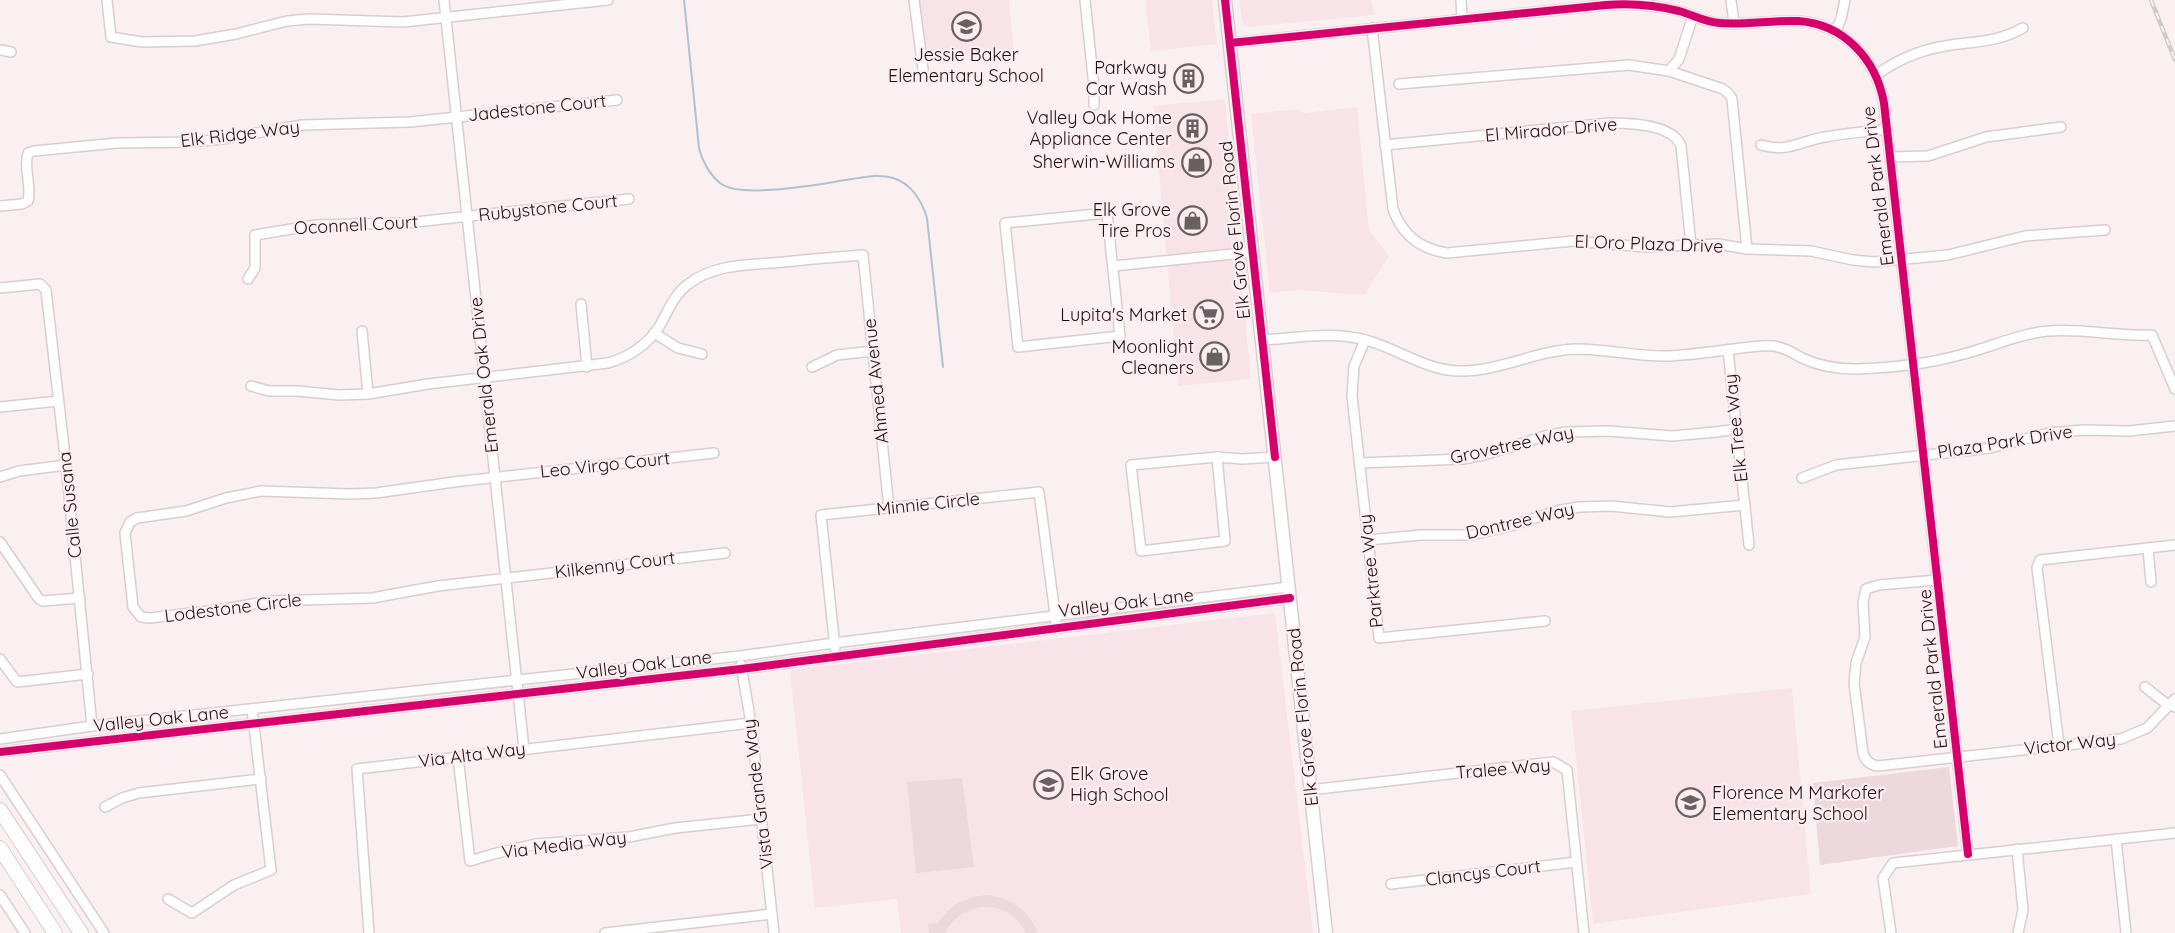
<svg xmlns="http://www.w3.org/2000/svg" width="2175" height="933" font-family="Quicksand,sans-serif">
	<style>
		.built { fill: #f8e4e8 }
		.green { fill: #ecd8dd }
		.lines { fill: none; stroke-linecap: round; stroke-linejoin: round }
		.stream { stroke: #b0c2d0; stroke-width: 2 }
		.minor-casing { stroke: #d8ced0; stroke-width: 12 }
		.major-casing { stroke: #d8ced0; stroke-width: 15 }
		.highway-casing { stroke: #d8ced0; stroke-width: 16 }
		.minor { stroke: #fefdfd; stroke-width: 9 }
		.major { stroke: #fefdfd; stroke-width: 12 }
		.highway { stroke: #fefdfd; stroke-width: 14 }
		.rail-casing { stroke: #cdcbcb; stroke-width: 4.5 }
		.rail { stroke: #fdedf0; stroke-width: 2; stroke-dasharray: 7; stroke-linecap: butt }
		.cycleway-casing { stroke: #fdedf0; stroke-width: 11 }
		.cycleway { stroke: #d6006c; stroke-width: 8 }
		.labels { text-anchor: middle; stroke-width: 4.5; stroke-linejoin: round; paint-order: stroke }
		.poi-label { font-size: 18px; fill: #1b1214; stroke: #fdedf0; text-anchor: end }
		.street-label { font-size: 18px; fill: #1b1214; stroke: #fdedf0 }
	</style>
	<rect width="100%" height="100%" fill="#faf0f2"/>
	<g class="built">
		<polygon points="916,0 1009,0 1014,53 938,59 923,53"/>
		<polygon points="1145,0 1212,0 1217,44 1151,51"/>
		<polygon points="1239,0 1372,0 1374,15 1250,27 1244,25 1242,19"/>
		<polygon points="1225,99 1251,379 1178,386 1153,106"/>
		<polygon points="1357,107 1369,230 1389,256 1364,295 1298,290 1270,293 1251,114 1298,109 1304,113"/>
		<polygon points="1275,613 1313,933 901,933 897,899 815,908 790,670"/>
		<polygon points="1792,688 1811,894 1593,924 1571,711"/>
	</g>
	<g class="green">
		<polygon points="1949,767 1958,846 1820,865 1813,783"/>
		<polygon points="962,778 974,867 916,873 907,782"/>
		<path d="M989,895C1012,899 1029,911 1038,933H1026C1009,898 963,899 945,933H929L928,924L938,923C951,904 967,896 989,895Z"/>
	</g>
	<g class="lines">
		<path class="stream" d="M684,0L699,148C702,161 710,175 720,183C741,200 824,183 852,179C866,177 879,174 893,178C911,183 922,201 927,218L943,367"/>
		<defs>
			<g id="minor">
				<polyline points="107,0 111,37 142,42 195,41 236,34 287,21 309,19 403,22 608,0"/>
				<polyline points="444,0 524,749"/>
				<polyline points="914,0 923,69"/>
				<polyline points="1085,0 1094,87 1094,105"/>
				<polyline points="1461,0 1462,19"/>
				<polyline points="1731,0 1734,23"/>
				<path d="M1372,28L1393,209C1402,235 1420,249 1447,253L1573,241L1646,247L1718,244L1747,249L1811,251L1853,260L1874,262L1948,255L2025,236L2105,230"/>
				<polyline points="1835,32 1841,19 1845,0"/>
				<path d="M1230,43L1606,5C1631,3 1655,5 1679,11C1693,15 1705,22 1719,23C1745,25 1772,20 1798,21C1844,24 1876,59 1884,103L1968,854"/>
				<polyline points="0,50 11,52"/>
				<polyline points="1669,71 1679,59 1693,16"/>
				<path d="M1876,75C1897,60 1920,50 1945,46C1974,41 1996,43 2023,28"/>
				<polyline points="1399,84 1629,65 1669,71 1723,89 1729,94 1732,99 1747,249"/>
				<path d="M1385,145L1609,123C1629,123 1673,124 1681,146L1691,245"/>
				<path d="M1761,145C1788,153 1800,141 1825,137C1845,133 1866,132 1887,129"/>
				<polyline points="1890,157 1928,156 1986,137 2061,127"/>
				<path d="M0,206L22,204L28,201C32,185 23,169 28,153L34,151L117,143L193,142L223,139L302,125L410,122L617,100"/>
				<polygon points="1107,213 1120,336 1018,347 1005,223"/>
				<polyline points="1113,266 1253,252"/>
				<polyline points="248,279 255,268 255,235 316,225 406,223 629,199"/>
				<polyline points="0,288 40,284 46,290 66,465 92,726"/>
				<polyline points="581,304 587,367"/>
				<polyline points="362,331 368,394"/>
				<polyline points="654,333 678,348 702,354"/>
				<path d="M1262,340C1298,338 1331,331 1366,340C1399,349 1426,371 1461,371C1501,371 1537,350 1577,349C1608,349 1638,357 1668,356C1693,355 1717,351 1741,348C1752,347 1763,345 1773,346C1784,347 1793,353 1802,358C1819,366 1838,369 1856,369C1890,368 1927,364 1960,355C1989,348 2017,334 2048,331C2083,328 2117,337 2152,335L2175,389"/>
				<polyline points="1365,340 1354,366 1352,396 1379,638 1545,621"/>
				<polyline points="1728,350 1749,545"/>
				<polyline points="812,367 837,355 873,351"/>
				<path d="M251,386L269,391H297L339,395L368,394L428,384L608,363C629,357 647,345 659,327C668,312 673,296 687,285C714,263 751,265 784,262C811,259 837,257 863,255L889,508"/>
				<polyline points="0,407 58,401"/>
				<polyline points="714,453 454,482 376,493 350,494 261,491 226,498 186,511 137,518 130,522 125,533 133,607 141,617 150,618 225,609 269,601 372,598 438,586 725,553"/>
				<polygon points="1217,457 1225,541 1141,551 1131,465"/>
				<polyline points="1217,457 1242,459 1275,457"/>
				<polyline points="1360,463 1463,459 1484,455 1545,436 1566,432 1608,431 1672,436 1716,432 1737,429"/>
				<polyline points="0,477 19,471 66,465"/>
				<polyline points="1802,478 1836,465 1990,448 2049,433 2084,430 2129,431 2175,426"/>
				<polyline points="1368,540 1421,535 1472,535 1510,526 1560,510 1580,507 1611,506 1670,512 1745,505"/>
				<polyline points="0,542 39,599 43,601 80,598"/>
				<polyline points="2148,549 2151,582"/>
				<path d="M1938,580L1879,585L1866,589L1863,602L1865,637L1856,663L1854,683L1863,753C1865,761 1870,765 1878,766L2121,739L2147,728L2175,699"/>
				<polyline points="835,648 821,515 1039,492 1056,622"/>
				<polyline points="0,659 17,682 88,674"/>
				<polyline points="741,665 751,723 774,933"/>
				<polyline points="2145,687 2164,702 2175,707"/>
				<polyline points="0,739 92,726 740,656 834,643 1288,587"/>
				<polyline points="2059,745 2037,568 2040,560 2175,545"/>
				<polyline points="0,752 741,669 1290,598"/>
				<polyline points="458,757 470,861 493,854 536,844 629,837 675,828 761,819"/>
				<polyline points="0,775 104,933"/>
				<polyline points="1310,790 1553,762 1567,770 1584,933"/>
				<polyline points="105,807 122,798 139,793 261,779"/>
				<polyline points="2116,839 2126,933"/>
				<polyline points="2017,849 2023,910 2018,933"/>
				<polyline points="1391,884 1576,862"/>
				<polyline points="0,895 25,933"/>
				<polyline points="168,899 192,913 234,885 271,870 252,709"/>
				<polyline points="369,933 357,769 751,723"/>
				<polyline points="605,933 772,914"/>
				<polyline points="1891,933 1883,878 1893,863 2175,833"/>
			</g>
			<polyline id="major" points="1225,0 1326,933"/>
			<g id="highway">
				<polyline points="0,810 81,933"/>
				<polyline points="0,848 55,933"/>
			</g>
		</defs>
		<use href="#minor" class="minor-casing"/>
		<use href="#major" class="major-casing"/>
		<use href="#highway" class="highway-casing"/>
		<use href="#minor" class="minor"/>
		<use href="#major" class="major"/>
		<use href="#highway" class="highway"/>
		<defs>
			<polyline id="rail" points="2151,0 2175,60"/>
		</defs>
		<use href="#rail" class="rail-casing"/>
		<use href="#rail" class="rail"/>
		<defs>
			<g id="cycleway">
				<polyline points="1225,0 1275,457"/>
				<path d="M1230,43L1606,5C1631,3 1655,5 1679,11C1693,15 1705,22 1719,23C1745,25 1772,20 1798,21C1844,24 1876,59 1884,103L1968,854"/>
				<polyline points="0,752 741,669 1290,598"/>
			</g>
		</defs>
		<use href="#cycleway" class="cycleway-casing"/>
		<use href="#cycleway" class="cycleway"/>
	</g>
	<defs>
		<symbol id="school-ring" viewBox="-11 -11 22 22"><circle r="9.5" fill="#fdedf0" stroke="#696062" stroke-width="1.5"/><path d="M0-5L7-2L0 1L-7-2ZM-4 1L0 2.5L4 1V4Q0 6-4 4Z" fill="#696062"/></symbol>
		<symbol id="building-ring" viewBox="-11 -11 22 22"><circle r="9.5" fill="#fdedf0" stroke="#696062" stroke-width="1.5"/><path d="M-4-6H4V6H1V3H-1V6H-4ZM-2.5-4.3h1.7v1.8h-1.7ZM.8-4.3h1.7v1.8H.8ZM-2.5-1h1.7V.8h-1.7ZM.8-1h1.7V.8H.8Z" fill="#696062"/></symbol>
		<symbol id="shop-ring" viewBox="-11 -11 22 22"><circle r="9.5" fill="#fdedf0" stroke="#696062" stroke-width="1.5"/><path d="M-5-2.5h2.3a2.7 3.5 0 0 1 5.4 0H5L5.5 6h-11ZM-1.5-2.5h3a1.5 2.3 0 0 0-3 0Z" fill="#696062"/></symbol>
		<symbol id="supermarket-ring" viewBox="-11 -11 22 22"><circle r="9.5" fill="#fdedf0" stroke="#696062" stroke-width="1.5"/><path d="M-6-5.5h2.5l.6 2H6L4.5 2H-2.5L-4.4-4H-6ZM-1.5 3.2a1.3 1.3 0 1 0 .1 0ZM3 3.2a1.3 1.3 0 1 0 .1 0Z" fill="#696062"/></symbol>
	</defs>
	<g fill-rule="evenodd">
		<use href="#school-ring" x="950" y="10" width="33" height="33"/>
		<use href="#building-ring" x="1172" y="62" width="33" height="33"/>
		<use href="#building-ring" x="1176" y="112" width="33" height="33"/>
		<use href="#shop-ring" x="1180" y="146" width="33" height="33"/>
		<use href="#shop-ring" x="1176" y="204" width="33" height="33"/>
		<use href="#supermarket-ring" x="1192" y="298" width="33" height="33"/>
		<use href="#shop-ring" x="1198" y="340" width="33" height="33"/>
		<use href="#school-ring" x="1032" y="768" width="33" height="33"/>
		<use href="#school-ring" x="1674" y="786" width="33" height="33"/>
	</g>
	<g class="labels">
		<g class="poi-label">
			<text x="966" y="61" text-anchor="middle">Jessie Baker<tspan x="966" dy="21">Elementary School</tspan></text>
			<text x="1167" y="74">Parkway<tspan x="1167" dy="21">Car Wash</tspan></text>
			<text x="1172" y="124">Valley Oak Home<tspan x="1172" dy="21">Appliance Center</tspan></text>
			<text x="1175" y="168">Sherwin-Williams</text>
			<text x="1171" y="216">Elk Grove<tspan x="1171" dy="21">Tire Pros</tspan></text>
			<text x="1187" y="321">Lupita's Market</text>
			<text x="1194" y="353">Moonlight<tspan x="1194" dy="21">Cleaners</tspan></text>
			<text x="1070" y="780" text-anchor="start">Elk Grove<tspan x="1070" dy="21">High School</tspan></text>
			<text x="1712" y="799" text-anchor="start">Florence M Markofer<tspan x="1712" dy="21">Elementary School</tspan></text>
		</g>
		<g class="street-label">
			<text transform="translate(537 108) rotate(-6)" y="6">Jadestone Court</text>
			<text transform="translate(1551 130) rotate(-5)" y="6">El Mirador Drive</text>
			<text transform="translate(240 134) rotate(-7)" y="6">Elk Ridge Way</text>
			<text transform="translate(1878 186) rotate(-97)" y="6">Emerald Park Drive</text>
			<text transform="translate(548 208) rotate(-6)" y="6">Rubystone Court</text>
			<text transform="translate(356 225) rotate(-3)" y="6">Oconnell Court</text>
			<text transform="translate(1235 230) rotate(-96)" y="6">Elk Grove Florin Road</text>
			<text transform="translate(1649 244) rotate(2)" y="6">El Oro Plaza Drive</text>
			<text transform="translate(484 375) rotate(-96)" y="6">Emerald Oak Drive</text>
			<text transform="translate(876 381) rotate(-96)" y="6">Ahmed Avenue</text>
			<text transform="translate(1736 428) rotate(-96)" y="6">Elk Tree Way</text>
			<text transform="translate(2005 442) rotate(-9)" y="6">Plaza Park Drive</text>
			<text transform="translate(1512 445) rotate(-12)" y="6">Grovetree Way</text>
			<text transform="translate(605 465) rotate(-6)" y="6">Leo Virgo Court</text>
			<text transform="translate(928 504) rotate(-6)" y="6">Minnie Circle</text>
			<text transform="translate(70 505) rotate(-96)" y="6">Calle Susana</text>
			<text transform="translate(1520 521) rotate(-13)" y="6">Dontree Way</text>
			<text transform="translate(615 565) rotate(-7)" y="6">Kilkenny Court</text>
			<text transform="translate(1371 571) rotate(-96)" y="6">Parktree Way</text>
			<text transform="translate(1126 603) rotate(-7)" y="6">Valley Oak Lane</text>
			<text transform="translate(233 608) rotate(-7)" y="6">Lodestone Circle</text>
			<text transform="translate(644 665) rotate(-7)" y="6">Valley Oak Lane</text>
			<text transform="translate(1933 669) rotate(-96)" y="6">Emerald Park Drive</text>
			<text transform="translate(1303 717) rotate(-96)" y="6">Elk Grove Florin Road</text>
			<text transform="translate(161 719) rotate(-6)" y="6">Valley Oak Lane</text>
			<text transform="translate(2070 744) rotate(-6)" y="6">Victor Way</text>
			<text transform="translate(472 755) rotate(-7)" y="6">Via Alta Way</text>
			<text transform="translate(1503 769) rotate(-5)" y="6">Tralee Way</text>
			<text transform="translate(758 794) rotate(-97)" y="6">Vista Grande Way</text>
			<text transform="translate(564 845) rotate(-7)" y="6">Via Media Way</text>
			<text transform="translate(1483 873) rotate(-7)" y="6">Clancys Court</text>
		</g>
	</g>
</svg>
